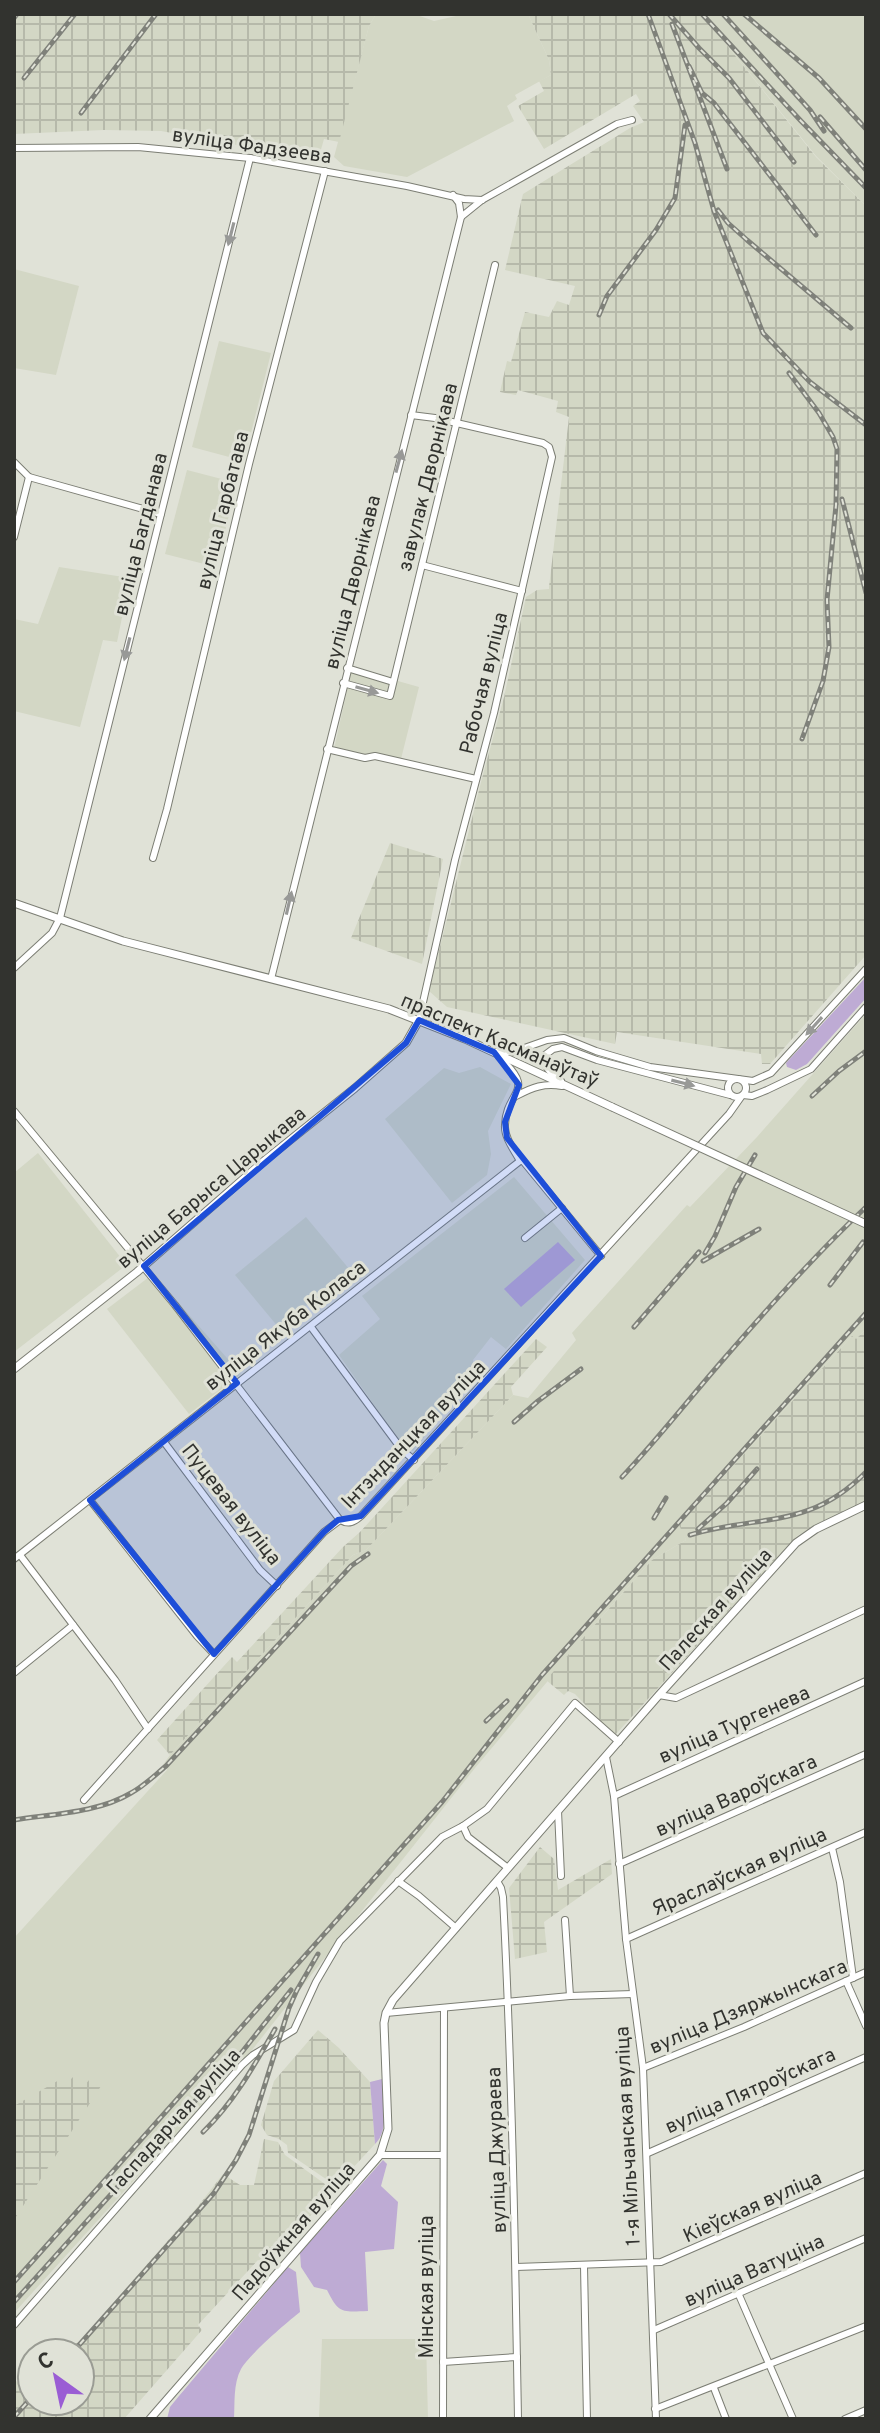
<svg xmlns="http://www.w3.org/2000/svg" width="880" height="2433" font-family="Overpass,sans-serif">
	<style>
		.built { fill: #d3d7c5 }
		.industrial { fill: url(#industrial-grid) }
		.grass { fill: #beabd4 }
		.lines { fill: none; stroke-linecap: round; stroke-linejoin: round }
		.minor-casing { stroke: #7c7e74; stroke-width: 8 }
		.major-casing { stroke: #7c7e74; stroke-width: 9 }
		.minor { stroke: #fff; stroke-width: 6 }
		.major { stroke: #fff; stroke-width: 7 }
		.rail-casing { stroke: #7f817a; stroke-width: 5 }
		.rail { stroke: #e0e2d7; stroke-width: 2; stroke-dasharray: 6; stroke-linecap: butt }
		.major-bridge-casing { stroke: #7c7e74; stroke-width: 9; stroke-linecap: butt }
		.major-bridge { stroke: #fff; stroke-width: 7 }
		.oneway { fill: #989997 }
		.marked { fill: #1d4ed8; fill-opacity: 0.2; stroke: #1d4ed8; stroke-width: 6; stroke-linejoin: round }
		.labels { text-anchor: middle; stroke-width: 6; stroke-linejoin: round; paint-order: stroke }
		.street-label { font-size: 20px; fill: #32332f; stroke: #e0e2d7 }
	</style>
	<defs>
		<pattern id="industrial-grid" width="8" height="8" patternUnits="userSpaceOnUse" patternTransform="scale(2)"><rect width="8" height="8" fill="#d3d7c5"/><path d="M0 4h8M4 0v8" fill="none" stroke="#b6b9aa"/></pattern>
	</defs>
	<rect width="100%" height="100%" fill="#e0e2d7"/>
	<g class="built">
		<polygon points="376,14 414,14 434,21 465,14 528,14 549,60 551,75 515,95 517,99 507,106 514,121 407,177 344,166 334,157 369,26"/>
		<polygon points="702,14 866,14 866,206 816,156"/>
		<polygon points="14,269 79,286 56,375 14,368"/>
		<polygon points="219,341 271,353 244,461 192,447"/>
		<polygon points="187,470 237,483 216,567 165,554"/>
		<polygon points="59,567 130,578 117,642 103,640 80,727 14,711 14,619 38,624"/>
		<polygon points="352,668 419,687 401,759 377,753 364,756 334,749"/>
		<polygon points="866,1014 866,1329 855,1340 851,1337 680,1524 686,1540 652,1560 598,1621 475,1768 252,2050 14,2313 14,1938 167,1770 163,1765 170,1755 353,1555 366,1550 513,1395 528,1398 576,1340 572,1333 687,1205 690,1207 757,1137"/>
		<polygon points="480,1067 511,1084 488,1131 491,1154 487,1175 452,1203 385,1119 444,1068 459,1073"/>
		<polygon points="38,1153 125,1263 125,1266 14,1352 14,1173"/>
		<polygon points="514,1177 585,1260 506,1349 491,1337 473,1360 473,1365 469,1368 473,1377 413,1451 405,1447 393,1432 339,1355 380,1319 362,1296"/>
		<polygon points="306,1217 350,1270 279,1328 235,1275"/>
		<polygon points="153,1274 241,1374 189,1414 107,1309"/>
		<polygon points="322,2339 426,2339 428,2419 319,2419"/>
	</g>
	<g class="industrial">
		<polygon points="14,14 376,14 369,26 339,142 324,139 318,160 161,131 104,130 14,134"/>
		<polygon points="528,14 702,14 816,157 866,206 866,955 770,1064 762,1064 761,1054 617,1032 615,1044 447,1007 429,991 481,782 504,697 526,597 537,590 549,589 549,587 569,417 556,412 558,401 518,390 516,395 500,392 507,361 511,362 525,312 549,317 557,301 569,305 575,286 505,270 523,194 630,128 644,122 633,106 640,101 636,94 544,149 518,106 544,91 539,81 551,75 549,60"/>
		<polygon points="390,843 443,859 422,964 351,938"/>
		<polygon points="866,1329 866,1501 813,1526 797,1536 616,1734 612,1733 575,1694 568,1691 564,1695 546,1680 652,1560 686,1540 679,1525 852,1336 856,1339"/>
		<polygon points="536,1339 547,1347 511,1387 513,1395 366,1550 353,1555 170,1755 157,1740 232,1657 237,1662 343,1547 360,1532"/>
		<polygon points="540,1847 554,1859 558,1890 611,1859 612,1874 544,1922 547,1952 515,1959 509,1888"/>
		<polygon points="318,2030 339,2048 370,2082 375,2144 336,2186 288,2153 287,2145 279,2139 267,2135 261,2125 274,2081"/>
		<polygon points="95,2073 101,2077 103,2083 14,2220 14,2106 66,2076 70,2080 73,2077 84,2086"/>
		<polygon points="264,2139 278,2142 285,2155 329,2187 331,2193 265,2265 258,2260 198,2325 202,2330 124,2419 14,2419 14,2379 28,2392 32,2388 32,2401 80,2401 80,2353 54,2353 62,2343 68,2348 80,2341 199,2205 223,2174 240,2185 254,2185"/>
	</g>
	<g class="grass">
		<polygon points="866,977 866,998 807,1064 796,1070 787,1067 786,1063"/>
		<polygon points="558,1242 575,1260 521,1307 504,1289"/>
		<path d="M382,2079C383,2097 390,2131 375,2144L370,2082Z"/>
		<path d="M383,2160L387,2164L381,2186L398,2202L394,2249L365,2252L368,2311C342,2312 339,2314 327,2290L314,2287L301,2267L300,2253Z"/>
		<path d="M288,2267L296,2272L300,2312C287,2322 249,2355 241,2369C233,2384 235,2403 234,2419H167L170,2407L179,2396Z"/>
	</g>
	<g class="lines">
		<defs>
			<g id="minor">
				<polyline points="14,148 138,147 250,158 407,186 464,199 482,200"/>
				<polyline points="461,217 482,200 617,124 632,120"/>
				<polyline points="411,415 435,418 543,443 549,447 552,457 494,713 455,860 419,1020"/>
				<polyline points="14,462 29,477 161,514"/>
				<polyline points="14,537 29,477"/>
				<polyline points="422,565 522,591"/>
				<polyline points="347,668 393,682"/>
				<polyline points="343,683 390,696 495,265"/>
				<polyline points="327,749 365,758 375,756 476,779"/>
				<polyline points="153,858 167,809 249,464 325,171"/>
				<polyline points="14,968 52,933 60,918 250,158"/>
				<polyline points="271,979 461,217 459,203 453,195"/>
				<polyline points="494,1052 513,1052 547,1040 564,1038 596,1051 650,1067 753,1081 771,1073 866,969"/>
				<path d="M499,1057C538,1092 506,1090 505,1125C504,1137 514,1150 520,1161H523L601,1256"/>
				<circle cx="737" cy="1088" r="9"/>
				<path d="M561,1081C552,1074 542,1067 545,1055L553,1049L562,1047L597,1060L730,1095"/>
				<polyline points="743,1095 752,1096 767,1090 811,1069 866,1007"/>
				<path d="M516,1096C533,1087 544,1083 562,1086"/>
				<polyline points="14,1111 175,1305 340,1520"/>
				<polyline points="525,1238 562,1208"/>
				<polyline points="311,1327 402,1450 414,1460"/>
				<polyline points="164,1442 260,1570 277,1586"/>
				<polyline points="90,1500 197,1636 214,1654"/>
				<polyline points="20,1555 115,1680 148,1729"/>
				<polyline points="14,1559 520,1161"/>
				<polyline points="14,1673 73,1625"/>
				<polyline points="659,1695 676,1698 866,1609"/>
				<polyline points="606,1757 614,1796 626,1939 643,2068 656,2419"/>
				<polyline points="614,1796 866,1681"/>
				<path d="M84,1800L324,1532L340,1520C349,1525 354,1522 361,1516L729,1114L741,1097"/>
				<polyline points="558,1811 561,1876"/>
				<polyline points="463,1826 468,1837 508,1868"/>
				<polyline points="832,1848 840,1882 853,1978"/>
				<polyline points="619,1864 866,1754"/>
				<polyline points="398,1881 419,1896 456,1928"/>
				<path d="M497,1881L501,1888L503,1897C512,2071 515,2245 518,2419"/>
				<polyline points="565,1920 570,1996"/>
				<polyline points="626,1939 866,1832"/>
				<polyline points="846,1981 866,2026"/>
				<polyline points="386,2013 570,1996 633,1994"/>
				<polyline points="643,2068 744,2027 866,1972"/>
				<polyline points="648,2153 866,2057"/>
				<polyline points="380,2155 442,2155"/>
				<polyline points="584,2266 587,2419"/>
				<polyline points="516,2267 661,2262 866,2173"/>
				<polyline points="739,2295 793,2419"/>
				<polyline points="14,2325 242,2065 253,2055 294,2030 316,1982 340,1941 442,1837 463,1826 487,1809 575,1703 619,1742"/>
				<polyline points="654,2330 866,2238"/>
				<polyline points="443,2362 517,2357"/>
				<polyline points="714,2388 726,2419"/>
				<polyline points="655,2409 866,2326"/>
				<polyline points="443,2419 444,2008"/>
				<polyline points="845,2419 866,2410"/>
			</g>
			<g id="major">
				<polyline points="14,903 123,941 389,1009 465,1039 612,1107"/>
				<polyline points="14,1369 137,1272 264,1161 355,1088 406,1043 419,1020"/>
				<polyline points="150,2419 380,2155 388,2129 384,2023 386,2013 393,2000 659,1695 796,1543 816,1529 866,1505"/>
			</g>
		</defs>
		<use href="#minor" class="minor-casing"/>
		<use href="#major" class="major-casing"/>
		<use href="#minor" class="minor"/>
		<use href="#major" class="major"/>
		<defs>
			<g id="rail">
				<polyline points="648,14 695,143 714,211 763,333 810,382 866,425"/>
				<polyline points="669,14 699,48 729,78 794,162"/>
				<polyline points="702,14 801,121 866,188"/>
				<polyline points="723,14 810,110 824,131"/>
				<polyline points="744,14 819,78 866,129"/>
				<polyline points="14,18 17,14"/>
				<polyline points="672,24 727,169"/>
				<polyline points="689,66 702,93 714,103 816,235"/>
				<polyline points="24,78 75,14"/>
				<polyline points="81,113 156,14"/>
				<polyline points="820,117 866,170"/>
				<polyline points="718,210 728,223 747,240 851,328"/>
				<polyline points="599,315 607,296 656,230 675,198 685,125"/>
				<polyline points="789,373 819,413 833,437 837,449 836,505 827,600 829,647 823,681 802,739"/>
				<polyline points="842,499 866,593"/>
				<polyline points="812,1096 839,1071 866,1051"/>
				<polyline points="705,1253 715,1236 736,1187 755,1155"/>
				<polyline points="703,1261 759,1229"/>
				<polyline points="830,1285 863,1242"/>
				<polyline points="634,1327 699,1252"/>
				<polyline points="514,1422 538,1401 581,1369"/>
				<path d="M622,1477C657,1440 689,1399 722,1361C768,1308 815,1255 866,1207"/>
				<polyline points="654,1518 666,1498"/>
				<polyline points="698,1529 727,1503 757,1469"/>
				<path d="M690,1535C760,1514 809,1530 866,1472"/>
				<polyline points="486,1721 507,1701"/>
				<path d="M14,1820C51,1814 98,1813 131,1793C144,1786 155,1775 166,1766L351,1566L368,1554"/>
				<path d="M203,2132C234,2102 254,2066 275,2029"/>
				<polyline points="14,2282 442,1802 542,1675 866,1313"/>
				<polyline points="14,2302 195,2101 231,2066 291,1990"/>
				<polyline points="72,2353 214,2193 236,2160 249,2135 289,2008 297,1990 318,1954"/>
				<polyline points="14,2417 32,2397"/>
			</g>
		</defs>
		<use href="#rail" class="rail-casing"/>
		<use href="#rail" class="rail"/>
		<defs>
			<polyline id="major-bridge" points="612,1107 866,1224"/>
		</defs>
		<use href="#major-bridge" class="major-bridge-casing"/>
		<use href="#major-bridge" class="major-bridge"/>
	</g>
	<defs><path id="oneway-solid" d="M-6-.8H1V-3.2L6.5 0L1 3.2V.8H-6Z" transform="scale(2)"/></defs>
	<g class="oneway">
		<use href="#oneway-solid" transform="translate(231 234) rotate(104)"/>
		<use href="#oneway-solid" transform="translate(399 461) rotate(-75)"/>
		<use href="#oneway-solid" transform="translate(127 649) rotate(104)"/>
		<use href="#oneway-solid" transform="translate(367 690) rotate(16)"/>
		<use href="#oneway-solid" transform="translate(289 903) rotate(-77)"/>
		<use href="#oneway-solid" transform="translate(814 1026) rotate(132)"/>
		<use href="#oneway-solid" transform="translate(683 1083) rotate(14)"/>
	</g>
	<path class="marked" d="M419,1020L494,1052L519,1085L505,1122L507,1138L601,1256L361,1516L338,1520L324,1532L214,1654L90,1500L237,1383L144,1266L406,1043Z"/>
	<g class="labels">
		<g class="street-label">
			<text transform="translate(252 145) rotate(8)" y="7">вуліца Фадзеева</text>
			<text transform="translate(427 477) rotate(-76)" y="7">завулак Дворнікава</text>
			<text transform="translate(222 510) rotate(-76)" y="7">вуліца Гарбатава</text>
			<text transform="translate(140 534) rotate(-76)" y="7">вуліца Багданава</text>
			<text transform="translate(352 582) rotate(-76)" y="7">вуліца Дворнікава</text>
			<text transform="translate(483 683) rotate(-76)" y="7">Рабочая вуліца</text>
			<text transform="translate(500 1040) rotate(23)" y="7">праспект Касманаўтаў</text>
			<text transform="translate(211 1187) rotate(-40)" y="7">вуліца Барыса Царыкава</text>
			<text transform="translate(285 1325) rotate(-38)" y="7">вуліца Якуба Коласа</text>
			<text transform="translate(413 1434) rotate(-46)" y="7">Інтэнданцкая вуліца</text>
			<text transform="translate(232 1504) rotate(52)" y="7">Пуцевая вуліца</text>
			<text transform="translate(715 1609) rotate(-48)" y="7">Палеская вуліца</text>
			<text transform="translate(734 1724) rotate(-24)" y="7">вуліца Тургенева</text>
			<text transform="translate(736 1795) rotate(-24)" y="7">вуліца Вароўскага</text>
			<text transform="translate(739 1871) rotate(-24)" y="7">Яраслаўская вуліца</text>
			<text transform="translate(748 2006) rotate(-23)" y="7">вуліца Дзяржынскага</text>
			<text transform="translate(750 2090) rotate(-24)" y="7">вуліца Пятроўскага</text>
			<text transform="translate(173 2121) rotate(-48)" y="7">Гаспадарчая вуліца</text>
			<text transform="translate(627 2136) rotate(-93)" y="7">1-я Мільчанская вуліца</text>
			<text transform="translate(496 2150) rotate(-92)" y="7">вуліца Джураева</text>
			<text transform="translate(752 2206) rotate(-24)" y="7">Кіеўская вуліца</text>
			<text transform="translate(293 2231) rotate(-49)" y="7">Падоўжная вуліца</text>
			<text transform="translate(754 2270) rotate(-24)" y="7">вуліца Ватуціна</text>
			<text transform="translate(426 2287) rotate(-90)" y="7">Мінская вуліца</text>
		</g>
	</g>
	<rect width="880" height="2433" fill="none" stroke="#32332f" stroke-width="32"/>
	<g transform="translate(56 2377) rotate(327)"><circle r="38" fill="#e0e2d7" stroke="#9a9c94" stroke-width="2"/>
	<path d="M0-6L14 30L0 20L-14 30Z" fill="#9a5dd4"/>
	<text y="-12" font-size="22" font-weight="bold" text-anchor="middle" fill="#32332f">С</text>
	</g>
</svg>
